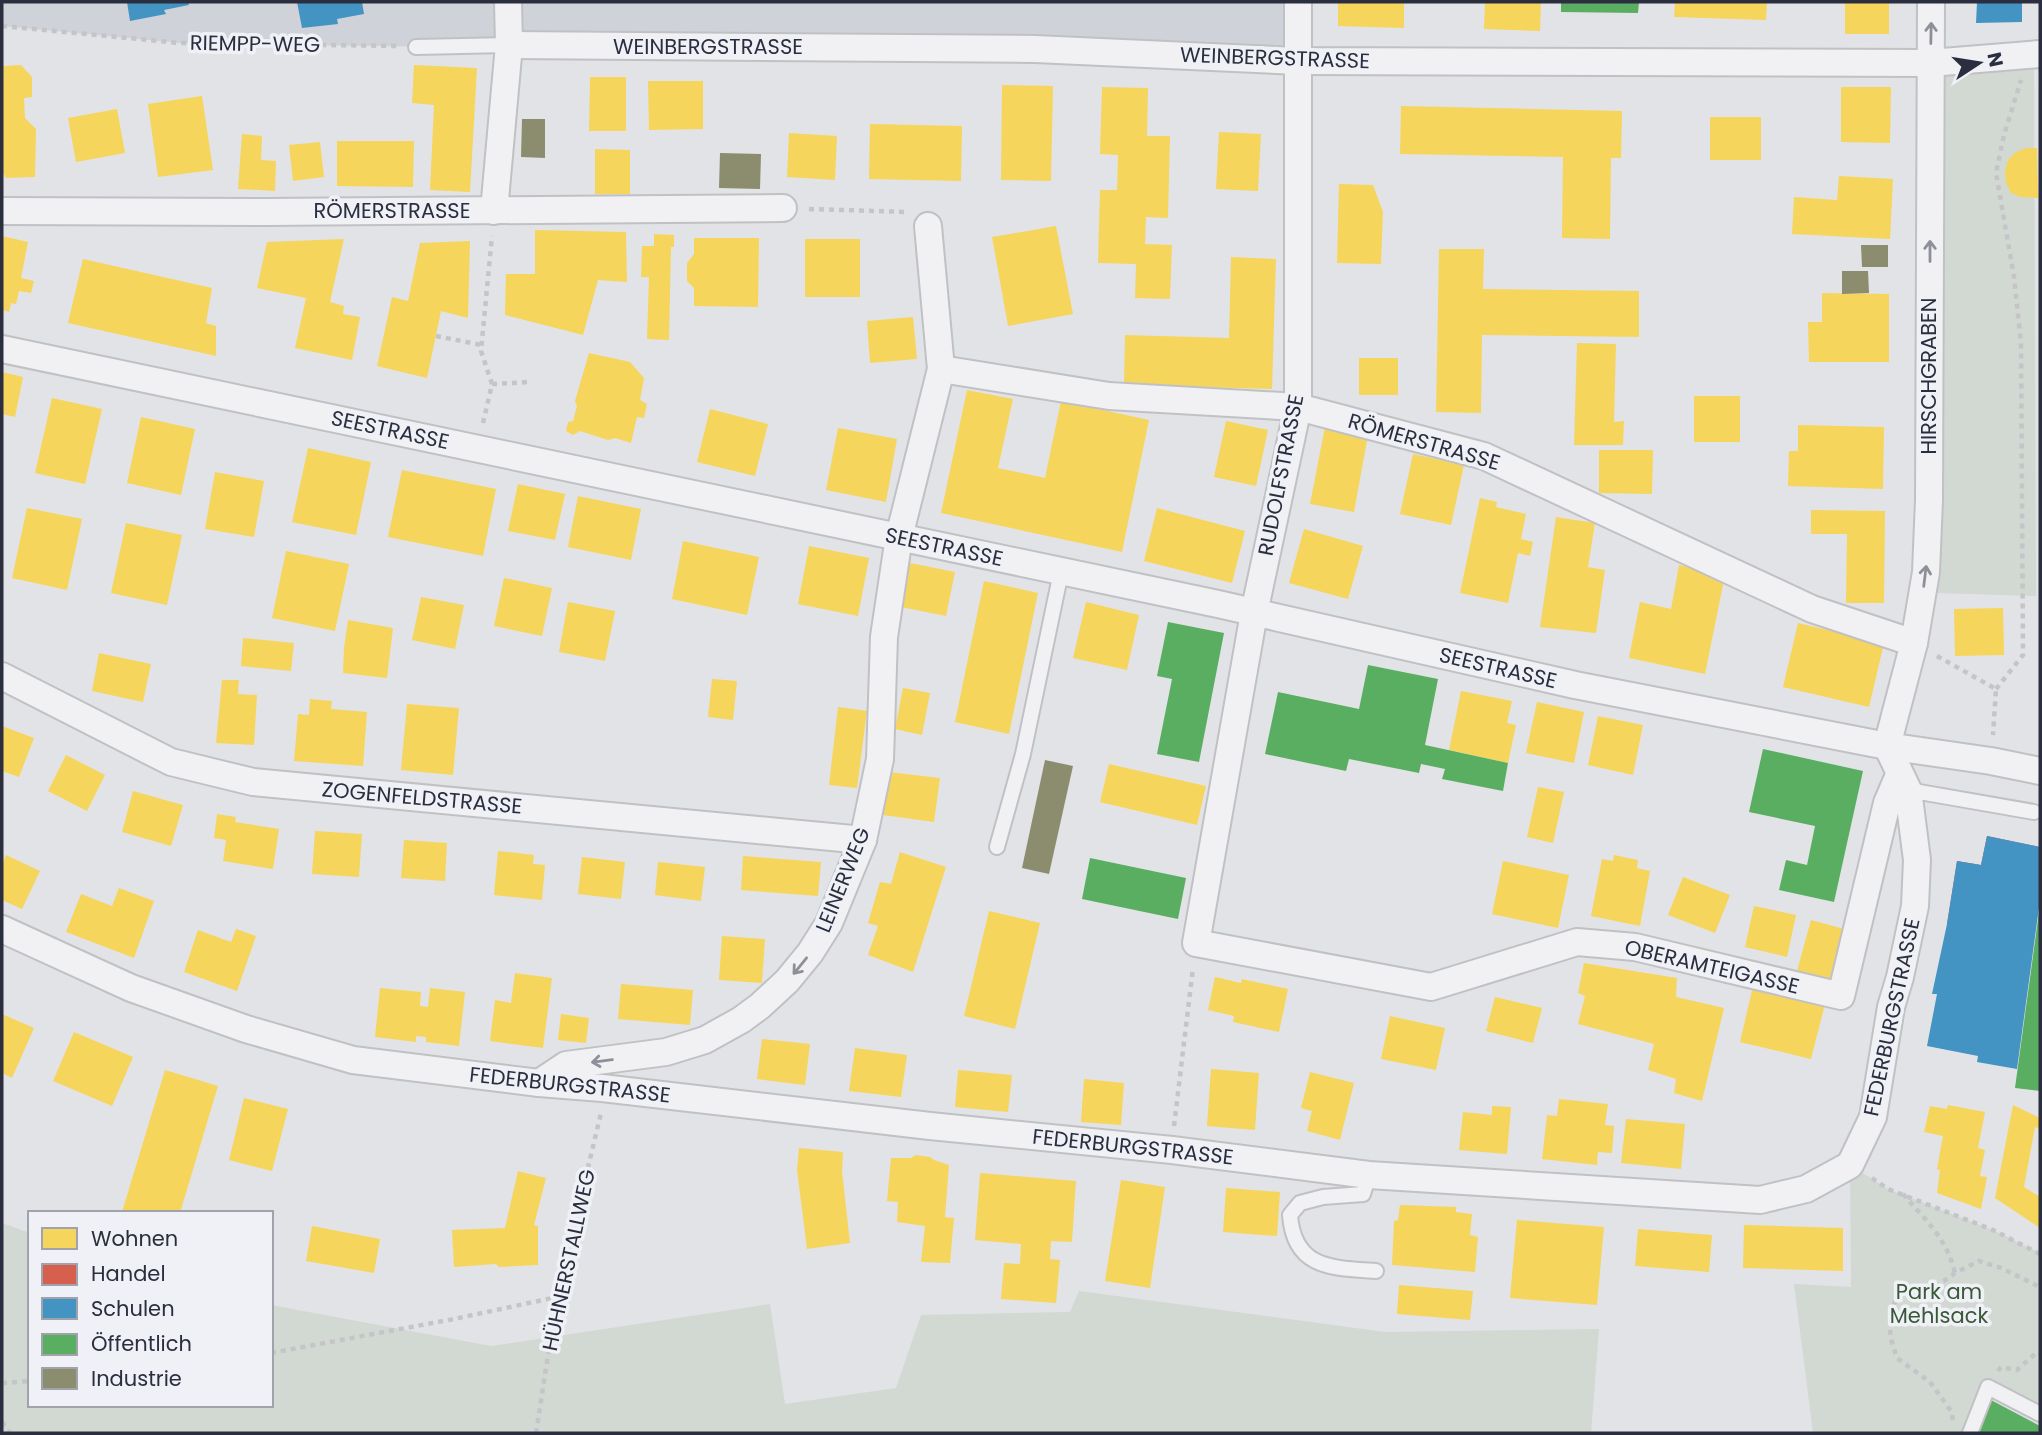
<svg xmlns="http://www.w3.org/2000/svg" width="2042" height="1435" font-family="Poppins,sans-serif">
	<style>
		.built { fill: #d0d2d9 }
		.green { fill: #d1d9d2 }
		.homes { fill: #f6d55c }
		.shops { fill: #d6604d }
		.schools { fill: #4393c3 }
		.public { fill: #5aae61 }
		.industry { fill: #8c8c6e }
		.lines { fill: none; stroke-linecap: round; stroke-linejoin: round }
		.service-casing { stroke: #c0c1c4; stroke-width: 18 }
		.minor-casing { stroke: #c0c1c4; stroke-width: 30 }
		.path { stroke: #c4c4c9; stroke-width: 4.5; stroke-dasharray: 5 5; stroke-linecap: butt }
		.service { stroke: #f1f1f4; stroke-width: 14 }
		.minor { stroke: #f1f1f4; stroke-width: 26 }
		.oneway { stroke: #8e9099 }
		.labels { text-anchor: middle; stroke-width: 7; stroke-linejoin: round; paint-order: stroke }
		.street-label { font-size: 21px; fill: #2a2e3e; stroke: #f0f1f6 }
		.park-label { font-size: 21px; fill: #395938; stroke: #f0f1f6 }
	</style>
	<rect width="100%" height="100%" fill="#e2e3e6"/>
	<polygon class="built" points="2,2 1298,2 1297,60 180,43 2,26"/>
	<g class="green">
		<polygon points="2034,62 2036,596 1936,593 1937,70"/>
		<polygon points="1850,1165 1888,1189 1993,1230 2040,1253 2040,1409 1987,1380 1968,1433 1813,1433 1794,1284 1851,1287"/>
		<polygon points="2,1223 30,1233 30,1405 271,1405 271,1305 491,1346 770,1304 785,1404 896,1388 921,1315 1070,1312 1079,1291 1385,1332 1599,1329 1591,1433 2,1433"/>
	</g>
	<g class="homes">
		<polygon points="1338,2 1404,2 1404,28 1338,26"/>
		<polygon points="1485,2 1541,2 1540,31 1484,29"/>
		<polygon points="1675,2 1767,2 1766,20 1674,17"/>
		<rect x="1845" y="2" width="44" height="32"/>
		<polygon points="21,65 32,77 32,97 24,98 25,118 36,129 35,177 6,178 2,171 2,66"/>
		<polygon points="414,65 477,68 470,192 430,190 434,105 412,103"/>
		<polygon points="590,77 626,77 626,131 589,131"/>
		<polygon points="648,81 703,81 703,129 649,130"/>
		<polygon points="1002,85 1053,86 1051,181 1001,180"/>
		<polygon points="1102,87 1148,88 1147,136 1170,136 1168,218 1146,217 1145,244 1172,245 1170,299 1135,298 1136,264 1098,263 1100,190 1117,190 1118,155 1100,154"/>
		<polygon points="1841,87 1891,87 1890,143 1841,142"/>
		<polygon points="202,96 213,170 158,177 148,104"/>
		<polygon points="1401,106 1622,111 1621,158 1611,158 1610,239 1562,238 1563,157 1400,154"/>
		<polygon points="117,109 125,153 76,162 68,118"/>
		<rect x="1710" y="117" width="51" height="43"/>
		<polygon points="870,124 962,126 961,181 869,179"/>
		<polygon points="1219,132 1261,134 1258,191 1216,189"/>
		<polygon points="789,133 837,136 835,180 787,177"/>
		<polygon points="242,134 262,136 261,160 276,161 275,191 238,189"/>
		<polygon points="337,141 414,141 413,187 337,186"/>
		<polygon points="320,142 324,177 293,181 289,145"/>
		<polygon points="2026,148 2037,148 2038,198 2020,197 2011,193 2006,183 2005,171 2008,160 2016,152"/>
		<polygon points="595,149 630,150 630,194 595,194"/>
		<polygon points="1839,176 1893,179 1890,239 1792,234 1794,197 1837,200"/>
		<polygon points="1339,184 1373,185 1383,212 1381,264 1337,263"/>
		<polygon points="1056,226 1073,314 1008,326 992,237"/>
		<polygon points="535,230 626,232 627,282 598,280 583,335 505,315 506,274 535,274"/>
		<polygon points="654,234 674,235 674,247 671,247 669,340 647,339 649,277 641,277 642,246 654,246"/>
		<polygon points="2,236 28,242 21,278 34,281 31,293 19,291 16,304 11,303 9,312 2,310"/>
		<polygon points="694,238 759,238 758,307 694,306 694,288 687,281 687,263 694,254"/>
		<polygon points="344,239 330,302 344,306 343,314 360,317 352,360 295,348 306,298 257,288 267,242"/>
		<rect x="805" y="239" width="55" height="58"/>
		<polygon points="470,241 468,318 441,311 427,378 377,366 392,297 408,301 420,243"/>
		<polygon points="1439,249 1484,249 1483,289 1639,291 1639,337 1482,335 1481,413 1436,412"/>
		<polygon points="1231,257 1276,259 1272,389 1124,385 1125,335 1229,338"/>
		<polygon points="83,259 212,288 206,323 216,326 216,356 68,323"/>
		<polygon points="1822,293 1889,294 1889,362 1809,362 1808,322 1822,322"/>
		<polygon points="913,317 917,359 870,363 867,321"/>
		<polygon points="1577,343 1616,344 1614,422 1624,421 1623,445 1574,445"/>
		<polygon points="589,353 630,362 644,378 640,400 647,404 644,418 637,417 631,443 615,438 608,440 580,431 573,435 566,431 568,422 573,421 577,406 575,401"/>
		<rect x="1359" y="358" width="39" height="37"/>
		<polygon points="2,372 23,377 15,417 2,414"/>
		<polygon points="967,390 1013,399 998,468 1045,478 1061,401 1149,420 1122,552 941,513"/>
		<rect x="1694" y="396" width="46" height="46"/>
		<polygon points="52,398 102,409 85,484 35,473"/>
		<polygon points="710,409 768,424 755,476 697,462"/>
		<polygon points="141,417 195,429 181,495 127,483"/>
		<polygon points="1226,421 1268,430 1256,486 1214,477"/>
		<polygon points="1798,425 1884,427 1883,489 1788,486 1789,451 1798,451"/>
		<polygon points="1325,427 1368,435 1354,512 1310,504"/>
		<polygon points="838,428 897,439 886,502 826,490"/>
		<polygon points="308,448 371,462 356,535 292,522"/>
		<polygon points="1599,450 1653,450 1652,494 1599,493"/>
		<polygon points="1413,454 1464,465 1451,525 1400,514"/>
		<polygon points="402,470 496,489 483,556 388,537"/>
		<polygon points="215,472 264,481 254,537 205,529"/>
		<polygon points="518,484 565,494 555,540 508,531"/>
		<polygon points="578,496 641,509 631,560 568,547"/>
		<polygon points="1480,498 1497,502 1496,507 1526,514 1521,539 1533,542 1530,556 1518,553 1508,603 1460,593"/>
		<polygon points="27,508 82,519 67,590 12,578"/>
		<polygon points="1157,508 1245,531 1232,583 1144,561"/>
		<polygon points="1811,510 1885,511 1884,603 1846,603 1847,534 1811,534"/>
		<polygon points="1556,517 1595,523 1588,567 1605,570 1596,633 1540,627"/>
		<polygon points="126,523 182,535 167,605 111,593"/>
		<polygon points="1304,529 1363,546 1348,599 1289,583"/>
		<polygon points="683,541 759,557 747,615 672,599"/>
		<polygon points="809,546 869,558 858,616 798,604"/>
		<polygon points="286,551 349,564 335,631 272,618"/>
		<polygon points="910,563 955,572 946,616 901,607"/>
		<polygon points="1679,565 1725,575 1705,674 1629,658 1640,602 1671,609"/>
		<polygon points="504,578 552,588 542,636 494,626"/>
		<polygon points="984,581 1038,593 1009,734 955,722"/>
		<polygon points="421,597 464,605 455,649 412,640"/>
		<polygon points="568,602 615,611 605,661 559,652"/>
		<polygon points="1086,602 1139,615 1127,670 1073,658"/>
		<polygon points="2003,608 2004,655 1955,656 1954,609"/>
		<polygon points="348,620 393,628 387,678 343,673 344,648"/>
		<polygon points="1798,623 1884,643 1869,707 1783,687"/>
		<polygon points="243,638 294,643 291,671 241,666"/>
		<polygon points="99,653 151,664 143,702 92,691"/>
		<polygon points="712,679 737,681 733,720 708,717"/>
		<polygon points="222,680 239,680 238,694 257,695 254,745 216,743"/>
		<polygon points="903,688 930,693 922,735 895,729"/>
		<polygon points="1461,691 1512,701 1507,723 1516,725 1508,763 1449,750"/>
		<polygon points="310,699 332,701 331,709 367,712 363,766 294,761 298,714 309,715"/>
		<polygon points="1537,702 1584,712 1574,763 1526,753"/>
		<polygon points="407,704 459,708 453,775 401,770"/>
		<polygon points="838,707 867,711 857,788 829,785"/>
		<polygon points="1598,716 1643,725 1633,775 1588,765"/>
		<polygon points="2,726 34,738 19,777 2,771"/>
		<polygon points="66,755 105,775 87,811 48,791"/>
		<polygon points="1109,764 1206,786 1197,825 1100,802"/>
		<polygon points="889,772 940,778 934,822 883,815"/>
		<polygon points="1538,787 1564,792 1553,843 1527,837"/>
		<polygon points="133,791 183,805 171,846 122,832"/>
		<polygon points="217,814 236,817 235,822 279,829 273,869 223,861 226,840 214,838"/>
		<polygon points="315,831 362,834 359,877 312,874"/>
		<polygon points="404,840 447,843 445,881 401,878"/>
		<polygon points="498,851 534,855 533,864 545,865 542,900 494,895"/>
		<polygon points="900,852 946,867 913,972 868,955 878,926 868,923 880,882 891,884"/>
		<polygon points="6,855 40,871 22,909 2,900 2,865"/>
		<polygon points="1614,855 1638,860 1637,868 1650,871 1640,926 1591,916 1602,859 1613,861"/>
		<polygon points="743,856 821,862 818,896 741,890"/>
		<polygon points="582,857 625,862 621,899 578,894"/>
		<polygon points="1503,861 1569,875 1558,928 1492,914"/>
		<polygon points="658,862 705,867 701,901 655,895"/>
		<polygon points="1683,877 1730,895 1715,933 1668,915"/>
		<polygon points="119,888 154,901 134,958 66,932 81,894 112,906"/>
		<polygon points="1754,906 1796,915 1787,957 1745,947"/>
		<polygon points="989,911 1040,923 1015,1029 964,1016"/>
		<polygon points="1811,920 1844,929 1830,980 1797,971"/>
		<polygon points="236,929 256,936 237,991 184,972 198,930 231,942"/>
		<polygon points="722,936 765,939 762,983 719,980"/>
		<polygon points="1584,963 1677,978 1676,997 1724,1008 1702,1101 1674,1093 1676,1079 1648,1070 1654,1044 1578,1024 1585,996 1578,993"/>
		<polygon points="515,973 552,978 543,1048 490,1041 495,1000 511,1003"/>
		<polygon points="1215,977 1241,983 1242,979 1288,989 1279,1032 1233,1022 1234,1016 1208,1010"/>
		<polygon points="1754,982 1826,1000 1811,1059 1740,1042"/>
		<polygon points="621,984 693,990 690,1025 618,1019"/>
		<polygon points="380,988 421,992 420,1006 428,1007 430,988 465,992 459,1046 426,1042 426,1037 416,1036 416,1042 375,1037"/>
		<polygon points="1495,997 1542,1008 1533,1043 1486,1031"/>
		<polygon points="2,1014 34,1028 12,1078 2,1073"/>
		<polygon points="561,1014 589,1018 586,1043 558,1040"/>
		<polygon points="1390,1016 1445,1028 1436,1070 1381,1059"/>
		<polygon points="74,1032 133,1057 112,1106 53,1081"/>
		<polygon points="762,1039 810,1044 805,1085 757,1079"/>
		<polygon points="855,1048 907,1055 901,1097 849,1091"/>
		<polygon points="1211,1069 1259,1073 1255,1130 1207,1126"/>
		<polygon points="165,1070 218,1086 180,1213 124,1213 122,1212"/>
		<polygon points="958,1070 1012,1075 1008,1112 955,1107"/>
		<polygon points="1310,1072 1354,1083 1340,1140 1307,1131 1312,1111 1301,1108"/>
		<polygon points="1084,1079 1124,1083 1121,1125 1081,1122"/>
		<polygon points="244,1098 288,1109 272,1171 229,1160"/>
		<polygon points="1559,1099 1608,1104 1605,1125 1614,1126 1612,1153 1598,1152 1597,1165 1542,1159 1547,1115 1557,1116"/>
		<polygon points="1948,1105 1985,1112 1978,1148 1985,1150 1980,1176 1987,1177 1981,1209 1937,1193 1940,1170 1937,1169 1943,1136 1924,1132 1930,1106 1947,1109"/>
		<polygon points="2013,1105 2040,1118 2040,1129 2035,1127 2024,1187 2040,1197 2040,1228 1995,1198"/>
		<polygon points="1492,1106 1511,1107 1507,1154 1459,1150 1463,1112 1492,1115"/>
		<polygon points="1626,1119 1685,1124 1681,1169 1621,1163"/>
		<polygon points="799,1148 843,1152 842,1171 850,1243 807,1249 797,1170"/>
		<polygon points="916,1155 930,1157 934,1160 949,1165 945,1217 954,1218 950,1263 921,1262 925,1226 897,1222 898,1202 887,1201 891,1158 911,1158"/>
		<polygon points="518,1171 546,1178 534,1225 538,1226 538,1265 499,1267 496,1264 454,1267 452,1230 505,1228"/>
		<polygon points="980,1173 1076,1181 1072,1242 1051,1241 1050,1259 1060,1260 1056,1303 1001,1299 1004,1263 1020,1264 1021,1244 975,1240"/>
		<polygon points="1121,1180 1165,1187 1150,1288 1105,1281"/>
		<polygon points="1226,1188 1280,1192 1277,1236 1223,1232"/>
		<polygon points="1400,1205 1456,1207 1456,1212 1472,1214 1470,1235 1478,1237 1475,1272 1392,1265 1394,1221 1398,1220"/>
		<polygon points="1517,1220 1604,1227 1597,1305 1510,1298"/>
		<polygon points="1744,1225 1843,1228 1843,1271 1743,1268"/>
		<polygon points="312,1226 380,1239 374,1273 306,1261"/>
		<polygon points="1638,1229 1712,1235 1709,1272 1635,1266"/>
		<polygon points="1399,1285 1473,1291 1470,1320 1397,1314"/>
	</g>
	<polygon class="shops" points="1987,836 2040,847 2040,905 1989,895 1982,931 1947,924 1957,861 1981,865"/>
	<g class="schools">
		<polygon points="127,2 188,2 189,5 164,10 166,14 130,21"/>
		<polygon points="297,2 362,2 364,14 337,19 338,24 302,28"/>
		<polygon points="1977,2 2022,2 2022,22 1976,23"/>
		<polygon points="1987,836 2040,847 2040,900 2017,1069 1977,1062 1978,1056 1927,1046 1937,994 1932,994 1947,924 1957,861 1981,865"/>
	</g>
	<g class="public">
		<polygon points="1561,2 1639,2 1638,13 1561,12"/>
		<polygon points="1168,622 1224,633 1199,762 1157,754 1172,679 1157,676"/>
		<polygon points="1368,665 1438,679 1425,745 1508,763 1503,791 1442,779 1445,769 1421,764 1419,773 1349,759 1346,771 1265,754 1278,692 1359,709"/>
		<polygon points="1763,749 1863,771 1834,902 1779,890 1786,860 1807,865 1815,826 1749,812"/>
		<polygon points="1090,858 1186,878 1178,919 1082,899"/>
		<polygon points="2039,912 2040,912 2040,1091 2015,1088"/>
		<polygon points="1991,1400 2040,1426 2040,1433 1976,1433"/>
	</g>
	<g class="industry">
		<polygon points="522,119 545,119 545,158 521,157"/>
		<polygon points="720,153 761,154 760,189 719,188"/>
		<polygon points="1861,245 1888,245 1888,267 1862,267"/>
		<polygon points="1842,271 1868,271 1869,293 1842,294"/>
		<polygon points="1045,760 1073,766 1049,874 1022,868"/>
	</g>
	<g class="lines">
		<defs>
			<g id="service">
				<polyline points="416,47 509,45"/>
				<polyline points="1908,790 2034,812"/>
				<polyline points="997,847 1023,754 1061,572"/>
				<path d="M1369,1175L1363,1194L1323,1197L1300,1203L1290,1215C1294,1269 1332,1268 1376,1271"/>
				<polyline points="1970,1433 1988,1387 2040,1414"/>
			</g>
			<g id="minor">
				<polyline points="1298,2 1298,407 1254,613 1196,943 1431,987 1577,942 1635,947 1841,996 1887,803 1899,775"/>
				<polyline points="509,45 1035,49 1297,61 1930,63 2040,54"/>
				<polyline points="2,211 266,212 783,208"/>
				<polyline points="494,211 509,45 508,2"/>
				<polyline points="2,349 1218,604 1575,685 1887,746 1991,761 2040,771"/>
				<polyline points="941,369 1109,396 1298,407 1484,456 1812,609 1914,643"/>
				<polyline points="2,676 171,762 253,782 863,840"/>
				<polyline points="1887,746 1914,643 1926,572 1929,500 1931,2"/>
				<polyline points="2,929 131,988 246,1029 353,1060 539,1083 602,1088 930,1126 1172,1150 1369,1175 1760,1200 1806,1189 1850,1165 1873,1117 1891,1007 1900,977 1915,906 1917,860 1908,790 1887,746"/>
				<polyline points="539,1083 566,1065 666,1052 705,1040 741,1020 760,1006 787,981 810,953 829,923 863,840 880,759 884,637 899,537 941,369 928,226"/>
			</g>
		</defs>
		<use href="#service" class="service-casing"/>
		<use href="#minor" class="minor-casing"/>
		<g class="path">
			<polyline points="2,26 180,43 399,46"/>
			<polyline points="809,209 908,212"/>
			<polyline points="436,336 482,345"/>
			<polyline points="492,384 529,382"/>
			<polyline points="483,423 492,384 481,351 492,236"/>
			<polyline points="1937,656 1996,689 1993,735"/>
			<polyline points="1996,689 2023,655 2021,343 2014,277 1996,173 2004,135 2021,80"/>
			<polyline points="1174,1126 1193,968"/>
			<polyline points="1872,1178 1888,1189 1993,1230 2040,1254"/>
			<path d="M1903,1194C1926,1221 1946,1237 1955,1273"/>
			<polyline points="271,1353 454,1319 557,1297"/>
			<polyline points="1998,1371 2001,1367 2017,1370 2037,1352 2040,1353"/>
			<polyline points="2,1383 30,1381"/>
			<polyline points="1953,1420 1951,1411 1930,1382 1897,1358 1890,1336 1892,1307 1902,1291 1937,1286 1955,1273 1979,1261 2001,1268 2040,1287"/>
			<polyline points="2,1422 10,1433"/>
			<polyline points="536,1433 557,1297 601,1113"/>
		</g>
		<use href="#service" class="service"/>
		<use href="#minor" class="minor"/>
	</g>
	<defs><path id="oneway-shaft" d="M-6 0H5M1.5-3L5.5 0L1.5 3" fill="none" stroke-width="1.6" stroke-linecap="round" stroke-linejoin="round" transform="scale(1.75)"/></defs>
	<g class="oneway">
		<use href="#oneway-shaft" transform="translate(1931 33) rotate(-89)"/>
		<use href="#oneway-shaft" transform="translate(1930 251) rotate(-90)"/>
		<use href="#oneway-shaft" transform="translate(1925 576) rotate(-83)"/>
		<use href="#oneway-shaft" transform="translate(800 966) rotate(129)"/>
		<use href="#oneway-shaft" transform="translate(602 1061) rotate(173)"/>
	</g>
	<g class="labels">
		<g class="street-label">
			<text transform="translate(255 44) rotate(1)" y="7">RIEMPP-WEG</text>
			<text x="708" y="54">WEINBERGSTRASSE</text>
			<text transform="translate(1275 58) rotate(2)" y="7">WEINBERGSTRASSE</text>
			<text x="392" y="218">RÖMERSTRASSE</text>
			<text transform="translate(1929 376) rotate(-90)" y="7">HIRSCHGRABEN</text>
			<text transform="translate(390 430) rotate(12)" y="7">SEESTRASSE</text>
			<text transform="translate(1424 442) rotate(16)" y="7">RÖMERSTRASSE</text>
			<text transform="translate(1281 475) rotate(-79)" y="7">RUDOLFSTRASSE</text>
			<text transform="translate(944 547) rotate(12)" y="7">SEESTRASSE</text>
			<text transform="translate(1498 668) rotate(13)" y="7">SEESTRASSE</text>
			<text transform="translate(422 798) rotate(5)" y="7">ZOGENFELDSTRASSE</text>
			<text transform="translate(843 880) rotate(-68)" y="7">LEINERWEG</text>
			<text transform="translate(1712 967) rotate(13)" y="7">OBERAMTEIGASSE</text>
			<text transform="translate(1892 1017) rotate(-78)" y="7">FEDERBURGSTRASSE</text>
			<text transform="translate(570 1085) rotate(6)" y="7">FEDERBURGSTRASSE</text>
			<text transform="translate(1133 1147) rotate(6)" y="7">FEDERBURGSTRASSE</text>
			<text transform="translate(569 1260) rotate(-78)" y="7">HÜHNERSTALLWEG</text>
		</g>
		<g class="park-label">
			<text x="1939" y="1299">Park am<tspan x="1939" dy="24">Mehlsack</tspan></text>
		</g>
	</g>
	<rect width="2042" height="1435" fill="none" stroke="#2a2e3e" stroke-width="7"/>
	<rect x="28" y="1211" width="245" height="196" fill="#f0f1f6" stroke="#a1a3ac" stroke-width="2"/>
	<rect x="42" y="1228" width="35" height="21" fill="#f6d55c" stroke="#a1a3ac" stroke-width="2"/>
	<text x="91" y="1246" font-size="21" fill="#2a2e3e">Wohnen</text>
	<rect x="42" y="1264" width="35" height="21" fill="#d6604d" stroke="#a1a3ac" stroke-width="2"/>
	<text x="91" y="1281" font-size="21" fill="#2a2e3e">Handel</text>
	<rect x="42" y="1298" width="35" height="21" fill="#4393c3" stroke="#a1a3ac" stroke-width="2"/>
	<text x="91" y="1316" font-size="21" fill="#2a2e3e">Schulen</text>
	<rect x="42" y="1334" width="35" height="21" fill="#5aae61" stroke="#a1a3ac" stroke-width="2"/>
	<text x="91" y="1351" font-size="21" fill="#2a2e3e">Öffentlich</text>
	<rect x="42" y="1368" width="35" height="21" fill="#8c8c6e" stroke="#a1a3ac" stroke-width="2"/>
	<text x="91" y="1386" font-size="21" fill="#2a2e3e">Industrie</text>
	<g transform="translate(1979 63) rotate(78)" stroke="#f0f1f6" stroke-width="5" paint-order="stroke">
	<path d="M0-5L12 26L0 18L-12 26Z" fill="#2a2e3e"/>
	<text y="-10" font-size="19" font-weight="bold" text-anchor="middle" fill="#2a2e3e">N</text>
	</g>
</svg>
